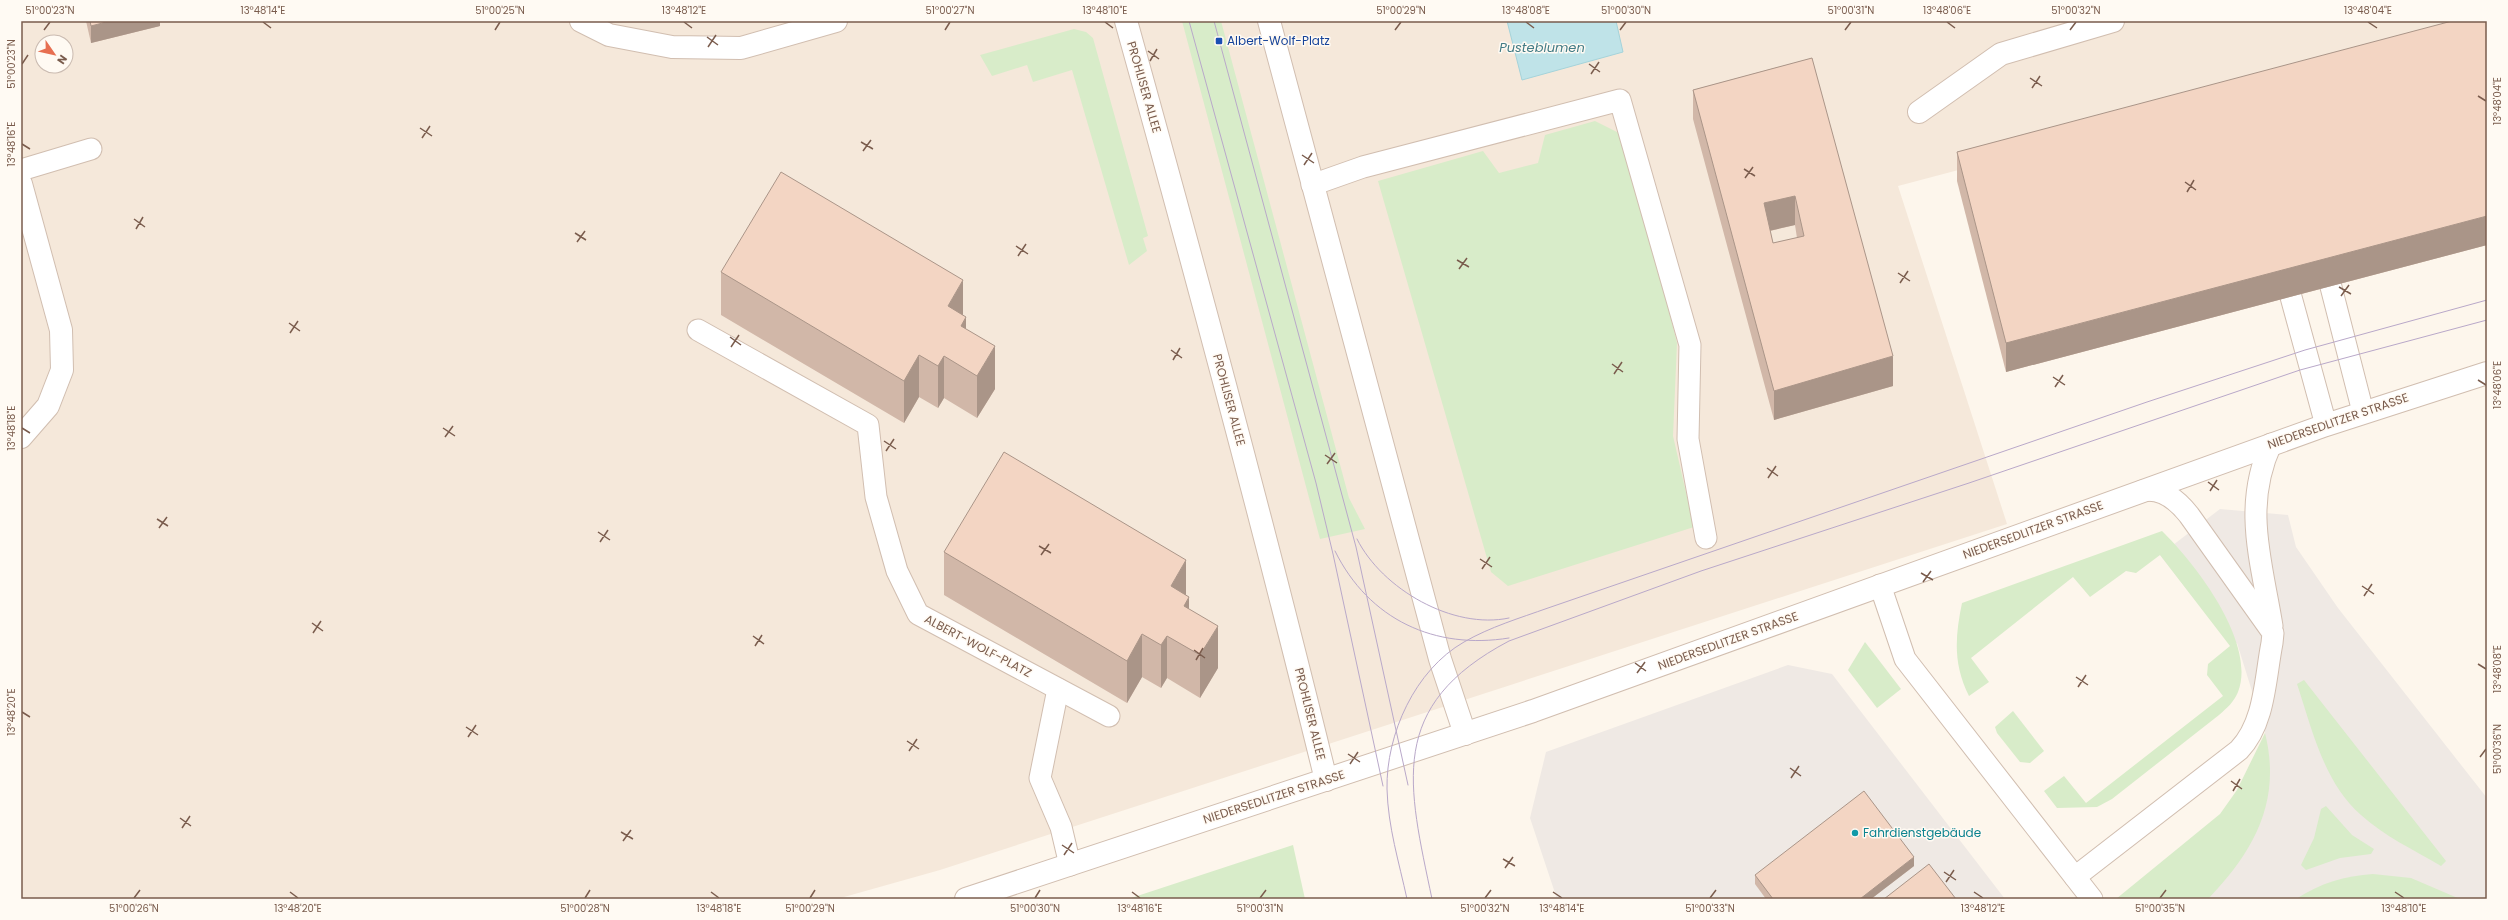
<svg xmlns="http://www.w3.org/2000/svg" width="2508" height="920" font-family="Poppins,sans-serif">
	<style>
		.residential { fill: #f5e8da; fill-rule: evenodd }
		.industrial { fill: #efe9e4 }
		.green { fill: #d8ecc9 }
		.water { fill: #bfe3e8; stroke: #a5d3da }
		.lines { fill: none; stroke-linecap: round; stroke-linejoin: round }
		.lane-casing { stroke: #d1beb0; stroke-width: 23 }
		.street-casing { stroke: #d1beb0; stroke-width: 24 }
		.lane { stroke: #fff; stroke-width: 21 }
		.street { stroke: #fff; stroke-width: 22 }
		.tram { stroke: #b9a8c9; stroke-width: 1 }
		.wall { fill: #d1b7a8; fill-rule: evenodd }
		.shaded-wall { fill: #aa9588 }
		.building { fill: #f3d5c3; stroke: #aa9588; fill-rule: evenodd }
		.ticks { fill: none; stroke: #7a5c4d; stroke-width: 1.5 }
		.transit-dot { fill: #1a4fb4; stroke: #fffaf3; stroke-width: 1.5 }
		.culture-dot { fill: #0f9aa8; stroke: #fffaf3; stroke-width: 1.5 }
		.labels { text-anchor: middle; stroke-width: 3; stroke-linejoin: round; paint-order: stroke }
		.transit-label { font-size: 12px; fill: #164399; stroke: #fffaf3; text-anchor: start }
		.street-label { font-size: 12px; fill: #7a5c4d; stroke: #fffaf3 }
		.culture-label { font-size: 12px; fill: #0d838f; stroke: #fffaf3; text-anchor: start }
		.water-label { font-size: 13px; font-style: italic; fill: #437c86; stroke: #fffaf3 }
		.neatline { fill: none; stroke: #7a5c4d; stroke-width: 1.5 }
		.ticks-label { font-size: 10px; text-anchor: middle; fill: #7a5c4d }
	</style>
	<rect width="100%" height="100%" fill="#fdf6ec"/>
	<path class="residential" d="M21,21H2487V30L1898,186L2007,524L940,870L837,899H21ZM42,42H66V66H42Z"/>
	<g class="industrial">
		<polygon points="2220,509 2288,515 2296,547 2338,608 2487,798 2487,899 2132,899 2232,820 2265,733 2237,643 2231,646 2160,555"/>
		<polygon points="1788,665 1832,674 2005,899 1557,899 1530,818 1546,752"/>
	</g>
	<g class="green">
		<polygon points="1182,21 1221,21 1349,498 1365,529 1320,539"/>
		<polygon points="1074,29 1086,32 1093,38 1148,236 1143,238 1147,251 1129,265 1072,70 1033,82 1027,65 992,76 980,55"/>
		<polygon points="1595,121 1625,136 1677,343 1673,436 1694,527 1508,586 1491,572 1378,181 1483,151 1499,173 1538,163 1545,135"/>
		<path d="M2162,531C2195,563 2257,643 2238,692C2234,702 2227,708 2219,715L2112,799L2097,807L2057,808L2044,791L2064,776L2086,803L2223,696L2207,675L2208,664L2230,646L2160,555L2136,573L2126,571L2090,597L2073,577L1971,658L1989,682L1969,696C1953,664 1955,637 1962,603Z"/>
		<polygon points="1865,642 1901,689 1877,708 1848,670"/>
		<path d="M2304,680L2446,861L2441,866C2414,850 2384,836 2361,815C2324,783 2312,729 2297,684Z"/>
		<polygon points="2013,711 2044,751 2030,763 2020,762 1997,733 1995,727"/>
		<path d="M2265,733C2282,801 2254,851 2208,899H2116L2220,814L2237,790Z"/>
		<polygon points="2326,806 2352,835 2374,849 2371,854 2340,858 2306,870 2301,865 2314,838 2321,809"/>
		<polygon points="1293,845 1305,899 1128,899"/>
		<path d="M2373,874L2411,878L2460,899H2296C2320,883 2345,876 2373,874Z"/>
	</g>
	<polygon class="water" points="1507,21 1616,21 1623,52 1522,80"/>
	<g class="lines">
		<defs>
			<g id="lane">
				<polyline points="21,170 91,149"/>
				<polyline points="1312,185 1363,167 1620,100 1690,345 1688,439 1706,538"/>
				<polyline points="2331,287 2363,412"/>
				<polyline points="2291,297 2326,425"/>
				<polyline points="698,330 868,425 876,497 897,571 918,614 1109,716"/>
				<path d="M2271,444C2242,507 2262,563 2272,626"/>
				<polyline points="1880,585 1905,659 2092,899"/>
				<polyline points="1058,689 1040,778 1061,827 1070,865"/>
				<path d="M2075,877L2239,750C2265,723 2265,679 2272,643L2273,633L2189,515C2178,501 2162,487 2142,491"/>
			</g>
			<g id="street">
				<polyline points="581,21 609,35 672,47 741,48 836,21"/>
				<path d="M1126,21C1196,273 1264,526 1326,780"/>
				<polyline points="1269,21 1440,659 1465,734"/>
				<polyline points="1919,112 2001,54 2113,21"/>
				<polyline points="21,184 61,330 62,370 48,406 21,437"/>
				<polyline points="966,899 1533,711 2326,425 2487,373"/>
			</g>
		</defs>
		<use href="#lane" class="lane-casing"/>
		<use href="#street" class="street-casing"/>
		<use href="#lane" class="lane"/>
		<use href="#street" class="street"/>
		<g class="tram">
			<polyline points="1189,21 1316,483 1333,554 1383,786"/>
			<polyline points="1214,21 1356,547 1408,785"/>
			<path d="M1357,539C1382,589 1453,630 1509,618"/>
			<path d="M1335,551C1369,620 1435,650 1509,638"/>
			<path d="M1407,899C1399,862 1388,827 1387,789C1386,734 1415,670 1464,642C1490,627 1520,618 1548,608L2147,402L2305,350L2487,300"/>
			<path d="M1432,899C1408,784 1386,706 1509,641L1701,571L1969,483L2300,370L2487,320"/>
		</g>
	</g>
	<g class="wall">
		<polygon points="86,21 160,21 160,26 91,43"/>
		<polygon points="2487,21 2487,245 2006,372 1957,181 1957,152"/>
		<path d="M1812,58L1893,386L1774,420L1693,119V90ZM1795,225L1797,238L1773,243L1770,231Z"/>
		<polygon points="721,272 963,315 966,329 995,389 977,418 944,398 938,408 919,397 904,423 721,315"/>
		<polygon points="944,552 1186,595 1189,609 1218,668 1200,698 1167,678 1161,688 1142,677 1127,703 944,595"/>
		<polygon points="1914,866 1871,899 1766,899 1755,884 1755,875"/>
	</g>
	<g class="shaded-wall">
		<polygon points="110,21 160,21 160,26 91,43 91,26"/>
		<polygon points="1795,196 1795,225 1764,232 1764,203"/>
		<polygon points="2487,216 2487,245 2006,372 2006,343"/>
		<polygon points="963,280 963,323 948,306"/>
		<polygon points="966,317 966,360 961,326"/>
		<polygon points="995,346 995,389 977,418 977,376"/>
		<polygon points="919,355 919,397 904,423 904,381"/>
		<polygon points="944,356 944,398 938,408 938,366"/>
		<polygon points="1893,356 1893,386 1774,420 1774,391"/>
		<polygon points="1186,560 1186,603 1171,586"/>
		<polygon points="1189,597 1189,640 1184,606"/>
		<polygon points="1218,626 1218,668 1200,698 1200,655"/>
		<polygon points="1142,634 1142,677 1127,703 1127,661"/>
		<polygon points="1167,636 1167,678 1161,688 1161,645"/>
		<polygon points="1914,857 1914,866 1871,899 1860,899"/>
	</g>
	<g class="building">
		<polygon points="90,21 110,21 91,26"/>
		<polygon points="2452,21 2487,21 2487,216 2006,343 1957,152"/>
		<path d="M1812,58L1893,356L1774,391L1693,90ZM1795,196L1804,236L1773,243L1764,203Z"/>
		<polygon points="781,172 963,280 948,306 966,317 961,326 995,346 977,376 944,356 938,366 919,355 904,381 721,272"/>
		<polygon points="1004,452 1186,560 1171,586 1189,597 1184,606 1218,626 1200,655 1167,636 1161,645 1142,634 1127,661 944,552"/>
		<polygon points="1864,791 1914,857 1860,899 1773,899 1755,875"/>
		<polygon points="1929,864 1956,899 1884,899"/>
	</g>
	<path class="ticks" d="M263,22L271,28M684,22L692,28M1105,22L1113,28M1526,22L1534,28M1947,22L1955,28M2368,22L2377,28M44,30L50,22M495,30L500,22M945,30L950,22M1395,30L1401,22M1620,30L1626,22M1845,30L1851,22M2070,30L2076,22M707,37L718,45M708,47L716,35M1148,51L1159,59M1150,61L1157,49M22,64L28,55M1589,64L1600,72M1591,74L1599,62M2030,78L2042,86M2032,88L2040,76M2478,96L2486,101M420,128L432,136M422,138L430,126M861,142L873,149M22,144L30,149M863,151L871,140M1302,155L1314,163M1304,165L1312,153M1744,169L1755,176M1745,178L1753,167M2185,182L2196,190M2187,192L2194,180M134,219L145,227M136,229L143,217M575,233L586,240M577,242L585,231M1016,246L1028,254M1018,256L1026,244M1457,260L1469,267M1459,269L1467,258M1898,273L1910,281M1900,283L1908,271M2339,287L2351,294M2341,296L2349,285M289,323L300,331M290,333L298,321M730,337L741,345M731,347L739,335M1171,350L1182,358M1173,360L1180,348M1612,364L1623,372M1614,374L1622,362M2053,377L2065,385M2478,380L2486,385M2055,387L2063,375M22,428L30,433M443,428L455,436M445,437L453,426M884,441L896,449M886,451L894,439M1325,455L1337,463M1327,464L1335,453M1767,468L1778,476M1768,478L1776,466M2208,482L2219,490M2210,491L2217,480M157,519L168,526M159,528L167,517M598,532L610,540M600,542L608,530M1039,546L1051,553M1041,555L1049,544M1480,559L1492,567M1482,569L1490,557M1921,573L1933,580M1923,582L1931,571M2362,586L2374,594M2364,596L2372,584M312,623L323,631M313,633L321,621M753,636L764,644M755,646L762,635M1194,650L1205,658M1196,660L1203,648M1635,663L1646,671M2478,664L2486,669M1637,673L1645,662M2076,677L2088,685M2078,687L2086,675M22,712L30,717M466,727L478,735M468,737L476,725M907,741L919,749M909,751L917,739M1348,754L1360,762M2480,757L2486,749M1350,764L1358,752M1790,768L1801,776M1791,778L1799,766M2231,781L2242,789M2233,791L2240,779M180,818L191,826M182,828L190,816M621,832L633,839M623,841L631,830M1062,845L1074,853M1064,855L1072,843M1503,859L1515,866M1505,868L1513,857M1944,872L1956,880M1946,882L1954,870M290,892L298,898M711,892L719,898M1132,892L1140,898M1553,892L1562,898M1974,892L1983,898M2395,892L2404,898M134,898L140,890M585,898L590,890M810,898L815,890M1035,898L1040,890M1260,898L1266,890M1485,898L1491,890M1710,898L1716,890M2160,898L2166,890"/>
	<rect class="transit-dot" x="1215" y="37" width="8" height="8" rx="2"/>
	<circle class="culture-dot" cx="1855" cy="833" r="4"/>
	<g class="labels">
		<g class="transit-label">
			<text x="1227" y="45">Albert-Wolf-Platz</text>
		</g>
		<g class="street-label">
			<text transform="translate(1144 87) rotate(74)" y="4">PROHLISER ALLEE</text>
			<text transform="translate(1229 400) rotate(75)" y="4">PROHLISER ALLEE</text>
			<text transform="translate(2338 421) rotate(-19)" y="4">NIEDERSEDLITZER STRASSE</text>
			<text transform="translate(2033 530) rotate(-20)" y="4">NIEDERSEDLITZER STRASSE</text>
			<text transform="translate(1728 641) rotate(-20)" y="4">NIEDERSEDLITZER STRASSE</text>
			<text transform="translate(978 646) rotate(28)" y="4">ALBERT-WOLF-PLATZ</text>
			<text transform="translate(1310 714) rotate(76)" y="4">PROHLISER ALLEE</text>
			<text transform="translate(1274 797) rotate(-18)" y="4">NIEDERSEDLITZER STRASSE</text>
		</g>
		<g class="culture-label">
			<text x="1863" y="837">Fahrdienstgebäude</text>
		</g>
		<g class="water-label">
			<text x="1542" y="52">Pusteblumen</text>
		</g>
	</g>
	<rect width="2508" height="920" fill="none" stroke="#fffaf3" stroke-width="44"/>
	<g transform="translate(54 54) rotate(124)"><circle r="19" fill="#fffaf3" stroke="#cabbb1"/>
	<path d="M0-3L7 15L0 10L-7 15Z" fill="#e76f51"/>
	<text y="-6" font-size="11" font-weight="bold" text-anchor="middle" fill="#7a5c4d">N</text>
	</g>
	<rect x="22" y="22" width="2464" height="876" class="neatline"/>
	<g class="ticks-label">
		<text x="50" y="14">51°00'23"N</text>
		<text x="263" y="14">13°48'14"E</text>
		<text x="500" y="14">51°00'25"N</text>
		<text x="684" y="14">13°48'12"E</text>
		<text x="950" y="14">51°00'27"N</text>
		<text x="1105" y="14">13°48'10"E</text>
		<text x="1401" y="14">51°00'29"N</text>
		<text x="1526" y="14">13°48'08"E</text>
		<text x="1626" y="14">51°00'30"N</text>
		<text x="1851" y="14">51°00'31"N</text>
		<text x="1947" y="14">13°48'06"E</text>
		<text x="2076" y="14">51°00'32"N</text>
		<text x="2368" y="14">13°48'04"E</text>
		<text transform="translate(11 64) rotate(-90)" y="4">51°00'23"N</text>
		<text transform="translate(2497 101) rotate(-90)" y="4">13°48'04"E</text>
		<text transform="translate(11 144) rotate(-90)" y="4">13°48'16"E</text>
		<text transform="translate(2497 385) rotate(-90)" y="4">13°48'06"E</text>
		<text transform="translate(11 428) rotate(-90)" y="4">13°48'18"E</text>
		<text transform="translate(2497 669) rotate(-90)" y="4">13°48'08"E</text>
		<text transform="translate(11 712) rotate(-90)" y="4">13°48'20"E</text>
		<text transform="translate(2497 749) rotate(-90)" y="4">51°00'36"N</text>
		<text x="134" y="912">51°00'26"N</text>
		<text x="298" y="912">13°48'20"E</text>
		<text x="585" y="912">51°00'28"N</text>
		<text x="719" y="912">13°48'18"E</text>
		<text x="810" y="912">51°00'29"N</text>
		<text x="1035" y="912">51°00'30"N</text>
		<text x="1140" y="912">13°48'16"E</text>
		<text x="1260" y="912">51°00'31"N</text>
		<text x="1485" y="912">51°00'32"N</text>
		<text x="1562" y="912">13°48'14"E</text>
		<text x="1710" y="912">51°00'33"N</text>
		<text x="1983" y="912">13°48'12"E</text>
		<text x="2160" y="912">51°00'35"N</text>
		<text x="2404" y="912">13°48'10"E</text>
	</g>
</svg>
